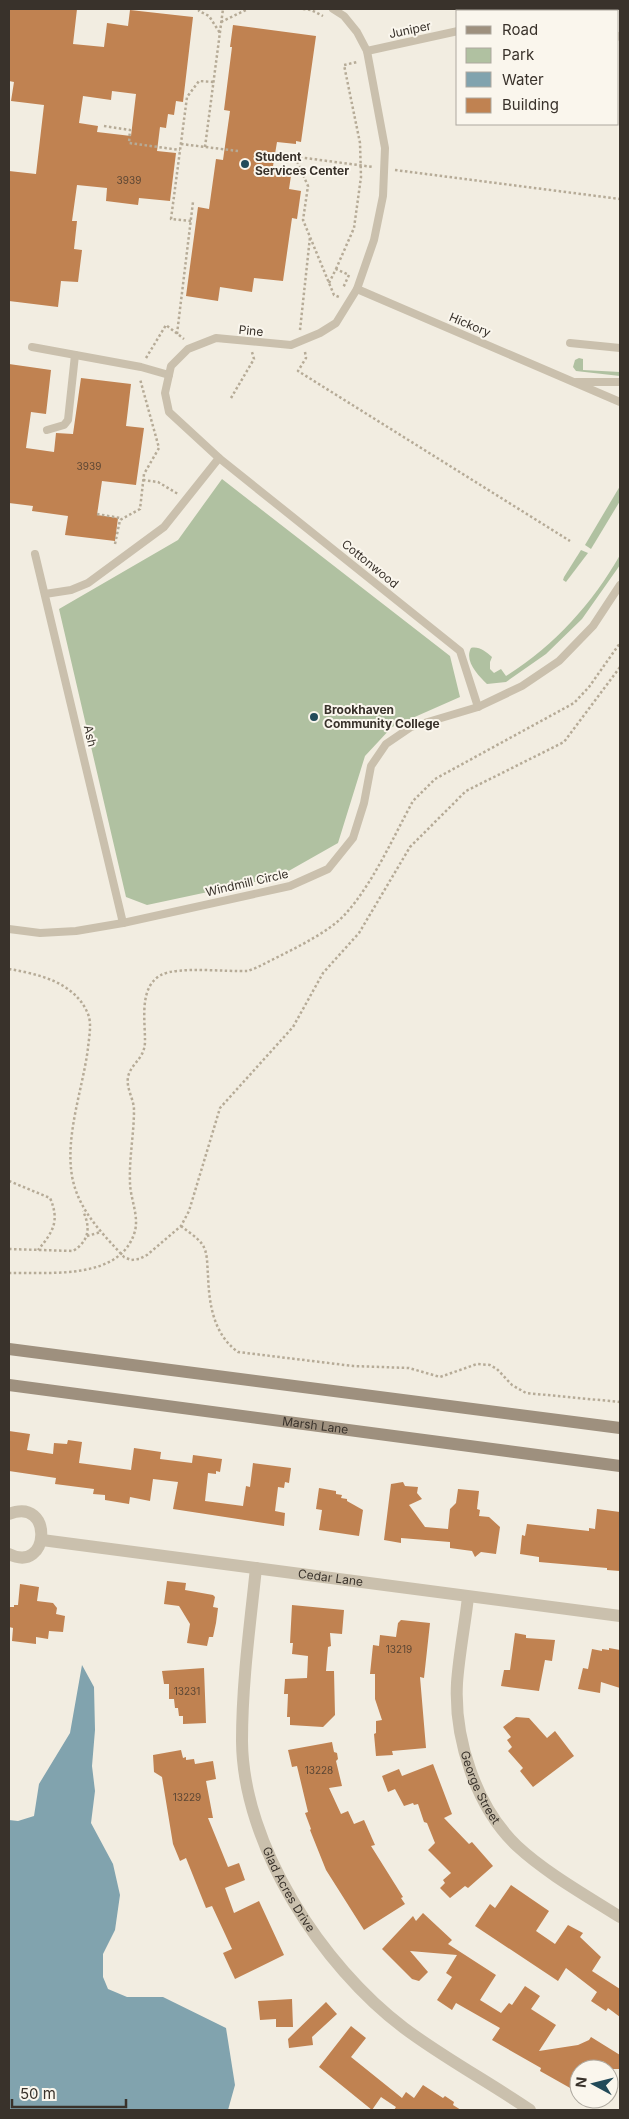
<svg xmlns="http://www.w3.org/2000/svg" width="629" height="2119" font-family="Inter,sans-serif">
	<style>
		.green { fill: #b0c1a1 }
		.water { fill: #81a3ae }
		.building { fill: #c08251; fill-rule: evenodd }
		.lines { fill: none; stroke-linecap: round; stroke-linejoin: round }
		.path { stroke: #b6ab97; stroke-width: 2.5; stroke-dasharray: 2.5 2.5; stroke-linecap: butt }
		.lane { stroke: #cac0ad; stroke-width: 8 }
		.street { stroke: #cac0ad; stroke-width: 12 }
		.secondary { stroke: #9e907e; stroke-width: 12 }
		.poi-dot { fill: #224a59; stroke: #faf6ed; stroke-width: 2 }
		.labels { text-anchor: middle; stroke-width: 4; stroke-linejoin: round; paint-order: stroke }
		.number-label { font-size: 10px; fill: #5b4634 }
		.street-label { font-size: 12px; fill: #39322b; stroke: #faf6ed }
		.poi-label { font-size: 12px; font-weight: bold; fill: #39322b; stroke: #faf6ed; text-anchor: start }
	</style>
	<rect width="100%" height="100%" fill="#f2ede1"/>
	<g class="green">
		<polygon points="579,358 583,359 583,370 620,372 620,376 576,371 573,367 575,360"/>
		<polygon points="222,479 450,656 460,697 392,727 365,756 338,843 278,877 147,905 126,897 59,609 178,540"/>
		<polygon points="620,486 620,501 591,549 585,545"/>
		<polygon points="581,550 588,553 566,582 563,580 564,577"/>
		<path d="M620,555V565L582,619L546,654L506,682L487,684C478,675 464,661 471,648C479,646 486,652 492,657L490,662V669L494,673L501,669L506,676C554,646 592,604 620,555Z"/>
	</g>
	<polygon class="water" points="82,1665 94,1687 95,1730 92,1766 95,1791 91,1823 113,1864 120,1895 115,1930 103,1954 103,1977 108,1989 127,1997 163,1997 226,2028 235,2085 228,2110 9,2110 9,1820 18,1821 34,1816 39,1784 70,1733"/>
	<g class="building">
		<path d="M9,9H77L73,44L104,47L107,23L128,26L130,10L193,17L183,102L176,101L174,115L168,114L166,128L160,127L157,151L176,153L170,201L139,198L138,205L106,201L107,188L77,185L72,221H77L74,249L82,250L78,282L61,281L58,307L9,301V171L36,174L44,105L11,101L14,82L9,81ZM112,91L136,94L131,136L97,132L98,126L79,123L83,96L111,100Z"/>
		<polygon points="233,25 316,36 301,142 296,141 296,144 277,142 273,166 292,169 289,189 301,191 297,219 292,218 283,281 254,278 252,292 220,287 218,301 186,296 198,207 209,209 216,159 223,160 230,111 224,110 232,47 230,47"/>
		<polygon points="9,364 51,370 46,414 31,412 26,448 54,452 56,433 73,434 81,378 131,384 126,426 144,428 136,485 102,481 97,515 118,518 115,541 65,535 68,516 32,511 33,506 9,503"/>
		<polygon points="9,1431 30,1434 27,1450 53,1454 54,1443 67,1444 68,1440 82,1442 79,1463 131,1470 134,1448 161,1452 160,1459 192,1463 193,1455 222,1459 220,1472 216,1471 216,1474 208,1473 205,1501 243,1506 246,1486 250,1487 253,1463 291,1468 289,1483 285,1482 284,1488 278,1487 275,1511 285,1513 284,1526 173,1509 178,1482 153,1479 150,1501 130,1497 129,1504 105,1500 105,1495 93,1494 94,1489 55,1484 56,1478 9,1471"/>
		<polygon points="403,1482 405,1486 418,1487 417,1493 422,1499 409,1505 425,1527 448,1529 450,1509 456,1503 458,1489 479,1491 477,1509 480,1510 479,1516 489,1517 500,1527 496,1554 481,1552 475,1557 472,1551 450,1548 450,1542 401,1538 401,1543 384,1540 391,1484"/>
		<polygon points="319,1488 336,1491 336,1494 342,1495 341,1498 347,1499 347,1501 363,1510 359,1536 319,1530 322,1510 316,1509"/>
		<polygon points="597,1509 620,1512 620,1571 607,1570 607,1568 539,1562 539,1557 520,1554 522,1535 525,1536 527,1524 589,1531 589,1528 595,1529"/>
		<polygon points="167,1581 186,1583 185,1590 213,1595 215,1597 213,1607 218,1608 216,1623 213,1637 209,1637 207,1646 187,1643 190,1624 179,1606 164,1604"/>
		<polygon points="20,1584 39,1587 37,1601 53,1603 57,1608 56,1614 65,1616 63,1632 49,1631 48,1639 36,1637 36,1644 12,1641 13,1628 9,1627 9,1607 14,1607 14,1605 18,1605"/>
		<polygon points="292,1605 344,1610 342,1634 330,1633 331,1646 328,1647 326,1671 334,1671 335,1715 323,1727 290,1725 290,1717 287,1717 288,1694 284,1694 285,1679 307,1678 308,1656 292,1654 293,1643 290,1643"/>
		<polygon points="401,1620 430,1623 424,1678 420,1677 426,1748 392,1751 393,1755 376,1756 374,1734 376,1733 376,1721 382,1720 375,1699 375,1674 370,1674 373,1645 379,1646 380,1635 396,1637 398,1623"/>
		<polygon points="515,1633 526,1635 526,1638 555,1640 552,1661 545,1660 539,1691 501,1686 504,1670 510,1670"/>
		<polygon points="609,1648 620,1650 620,1688 601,1682 600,1693 578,1689 583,1668 588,1669 592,1649 602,1651 602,1649 609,1650"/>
		<polygon points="204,1668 206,1723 183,1724 183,1716 179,1716 178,1708 175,1708 174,1699 169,1699 169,1684 164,1684 162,1671"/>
		<polygon points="516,1717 529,1718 547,1738 555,1731 574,1756 533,1787 520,1771 523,1768 508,1751 512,1747 507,1740 511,1737 503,1727"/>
		<polygon points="332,1742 334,1752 337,1753 338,1759 336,1761 342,1786 329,1788 341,1814 348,1811 354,1824 364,1820 375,1845 371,1846 403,1897 401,1898 405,1904 364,1930 326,1870 310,1830 311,1829 305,1813 308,1812 297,1766 292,1767 288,1750"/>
		<polygon points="181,1750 183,1758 186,1757 186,1760 194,1759 195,1764 213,1761 216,1779 206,1781 213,1818 208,1818 228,1867 239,1863 245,1880 225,1888 234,1913 259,1901 284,1955 235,1979 223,1953 232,1949 212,1906 206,1908 186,1858 180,1861 173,1844 162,1777 154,1772 153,1755"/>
		<polygon points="433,1764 452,1814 444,1818 469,1844 472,1842 493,1866 468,1888 465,1886 450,1898 440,1888 445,1883 443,1880 451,1873 428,1850 435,1843 427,1823 424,1822 418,1804 414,1805 413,1803 404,1806 395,1789 388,1792 382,1776 399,1769 402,1776"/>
		<polygon points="511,1885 549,1911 536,1931 555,1944 568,1925 583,1933 580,1937 601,1957 592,1971 620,1989 620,2017 608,2008 606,2011 591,2001 597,1992 566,1968 558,1981 475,1926 490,1904 495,1908"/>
		<polygon points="423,1913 452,1940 448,1944 496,1975 480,2000 501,2013 509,2003 512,2005 525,1986 540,1996 531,2009 556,2025 539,2051 578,2045 589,2040 591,2037 620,2055 620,2069 579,2069 579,2093 540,2071 541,2068 492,2040 500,2028 456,2003 452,2010 437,2000 452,1977 446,1973 457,1955 410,1951 428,1972 419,1981 412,1979 382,1949 413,1916 416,1921"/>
		<polygon points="292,1999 293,2027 276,2027 276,2019 260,2020 258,2001"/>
		<polygon points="326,2002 337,2014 312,2037 313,2045 289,2048 288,2039"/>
		<polygon points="351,2026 366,2038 351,2057 402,2098 406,2092 414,2098 423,2085 443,2098 445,2096 454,2102 453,2105 461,2110 394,2110 396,2107 381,2097 372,2110 319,2067"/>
	</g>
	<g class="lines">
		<g class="path">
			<polyline points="199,9 199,11 209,16 220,33"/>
			<polyline points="303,9 311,10 323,16"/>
			<polyline points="221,22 248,9"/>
			<polyline points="104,126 130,130 129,143 180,150"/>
			<polyline points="181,144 238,151"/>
			<polyline points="205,147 223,9"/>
			<polyline points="275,154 373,167"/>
			<polyline points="295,157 308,186 303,220 334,295 339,297"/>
			<polyline points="395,170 620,199"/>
			<polyline points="191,221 171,219 187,97 199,81 214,82"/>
			<polyline points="336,269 354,228 361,177 360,143 344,65 357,62"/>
			<polyline points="329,283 336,269 349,275 343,288"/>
			<polyline points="300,330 310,237"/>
			<polyline points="177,334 193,202"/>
			<polyline points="305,352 306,358 298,371 570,541"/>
			<polyline points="146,358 166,325 184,339"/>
			<polyline points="231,398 254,359 252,352"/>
			<polyline points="143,480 158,482 178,494"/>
			<polyline points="97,514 120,518 120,520"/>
			<polyline points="115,544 120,520 140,509 144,474 159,448 140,379"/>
			<path d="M9,969C38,974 75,982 88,1014C92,1024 89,1037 88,1048C83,1088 65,1135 72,1176C78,1210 102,1233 124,1257L131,1260L139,1259L147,1255L181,1226L189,1211L220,1108L293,1027L323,973L359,933L410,847L466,791L564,742L620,667"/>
			<path d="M9,1181L50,1198C60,1221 53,1232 38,1250"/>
			<path d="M181,1226C188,1232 197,1237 202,1244C208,1252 207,1265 208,1275C209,1303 213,1334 238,1352L353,1366L409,1368L440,1377L477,1364L490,1365L497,1369L512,1385L526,1393L620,1402"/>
			<polyline points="87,1236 101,1232"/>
			<path d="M9,1249L73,1251C89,1241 91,1228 83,1211"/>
			<path d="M9,1273C49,1272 121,1281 135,1231C139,1215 130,1198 130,1182C129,1158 134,1134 134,1110C134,1099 126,1089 128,1077C131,1063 145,1059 145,1041C145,1019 139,987 161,975C178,966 227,972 248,971L258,967C283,954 310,942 332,926C365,902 393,837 413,801L435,779L574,703L589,687L620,643"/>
		</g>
		<g class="lane">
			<polyline points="555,11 567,9"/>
			<polyline points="618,36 620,37"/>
			<polyline points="367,51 458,31"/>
			<polyline points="357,289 620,402"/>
			<polyline points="570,343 620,348"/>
			<polyline points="32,347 141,367 169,375"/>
			<polyline points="576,382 620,382"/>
			<polyline points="47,430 64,425 68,420 75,355"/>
			<polyline points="219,458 460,651 478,707"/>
			<polyline points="35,554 123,923"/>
			<polyline points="45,594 71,590 88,583 164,527 219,458 169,412 165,393 171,366 188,349 216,338 291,345 320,333 336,323 357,289 374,240 383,196 385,148 367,51 357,32 344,16 333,9"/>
			<polyline points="9,929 40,933 76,931 123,923 290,886 328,869 353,838 364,803 371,766 386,744 411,727 478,707 522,686 559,661 593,626 620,585"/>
		</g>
		<g class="street">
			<path d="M9,1514C54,1496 50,1575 9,1554"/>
			<path id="s1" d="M42,1540L620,1616"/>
			<path id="s2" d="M256,1568C250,1625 242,1683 242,1741C243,1846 322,1966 404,2028C444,2058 489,2082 530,2110"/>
			<path id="s3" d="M468,1597C465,1625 459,1654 457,1683C454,1739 476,1807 517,1846C546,1873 587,1896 620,1917"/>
		</g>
		<g class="secondary">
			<polyline points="9,1349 620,1428"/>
			<path id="s4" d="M9,1385L620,1466"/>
		</g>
	</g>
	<g class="poi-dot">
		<circle cx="245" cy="164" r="5"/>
		<circle cx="314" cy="717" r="5"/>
	</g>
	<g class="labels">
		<g class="number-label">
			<text x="129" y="184">3939</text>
			<text x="89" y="470">3939</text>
			<text x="399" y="1653">13219</text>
			<text x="187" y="1695">13231</text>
			<text x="319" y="1774">13228</text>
			<text x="187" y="1801">13229</text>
		</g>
		<g class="street-label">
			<text transform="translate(410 30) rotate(-12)" y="4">Juniper</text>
			<text transform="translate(470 325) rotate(23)" y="4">Hickory</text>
			<text transform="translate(251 331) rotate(6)" y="4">Pine</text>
			<text transform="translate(370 564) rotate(39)" y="4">Cottonwood</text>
			<text transform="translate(90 736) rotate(77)" y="4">Ash</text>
			<text transform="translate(247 883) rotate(-13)" y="4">Windmill Circle</text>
			<text dy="4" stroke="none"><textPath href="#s4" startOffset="309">Marsh Lane</textPath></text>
			<text dy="4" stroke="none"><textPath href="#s1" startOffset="291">Cedar Lane</textPath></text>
			<text dy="4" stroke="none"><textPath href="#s3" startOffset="195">George Street</textPath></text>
			<text dy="4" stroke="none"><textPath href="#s2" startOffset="331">Glad Acres Drive</textPath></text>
		</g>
		<g class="poi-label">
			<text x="255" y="161">Student<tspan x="255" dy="14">Services Center</tspan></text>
			<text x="324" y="714">Brookhaven<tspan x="324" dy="14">Community College</tspan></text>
		</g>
	</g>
	<rect width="629" height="2119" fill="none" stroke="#39322b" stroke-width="20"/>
	<rect x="456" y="10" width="162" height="115" fill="#faf6ed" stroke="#ada89f"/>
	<rect x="466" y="26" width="25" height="8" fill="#9e907e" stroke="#ada89f"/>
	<text x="502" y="35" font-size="15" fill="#39322b">Road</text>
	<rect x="466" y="48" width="25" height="15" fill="#b0c1a1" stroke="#ada89f"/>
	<text x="502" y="60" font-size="15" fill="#39322b">Park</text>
	<rect x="466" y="72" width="25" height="15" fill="#81a3ae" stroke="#ada89f"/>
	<text x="502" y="85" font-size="15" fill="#39322b">Water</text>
	<rect x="466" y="98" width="25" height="15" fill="#c08251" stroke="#ada89f"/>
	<text x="502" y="110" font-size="15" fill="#39322b">Building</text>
	<g transform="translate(594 2084) rotate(277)"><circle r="24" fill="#faf6ed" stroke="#ada89f"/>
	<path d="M0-4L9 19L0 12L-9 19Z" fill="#224a59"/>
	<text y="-8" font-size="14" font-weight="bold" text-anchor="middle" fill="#39322b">N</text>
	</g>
	<path d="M12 2099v8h114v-8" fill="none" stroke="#39322b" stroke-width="2.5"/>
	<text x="20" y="2099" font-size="15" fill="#39322b" stroke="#faf6ed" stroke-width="4" paint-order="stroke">50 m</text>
</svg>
